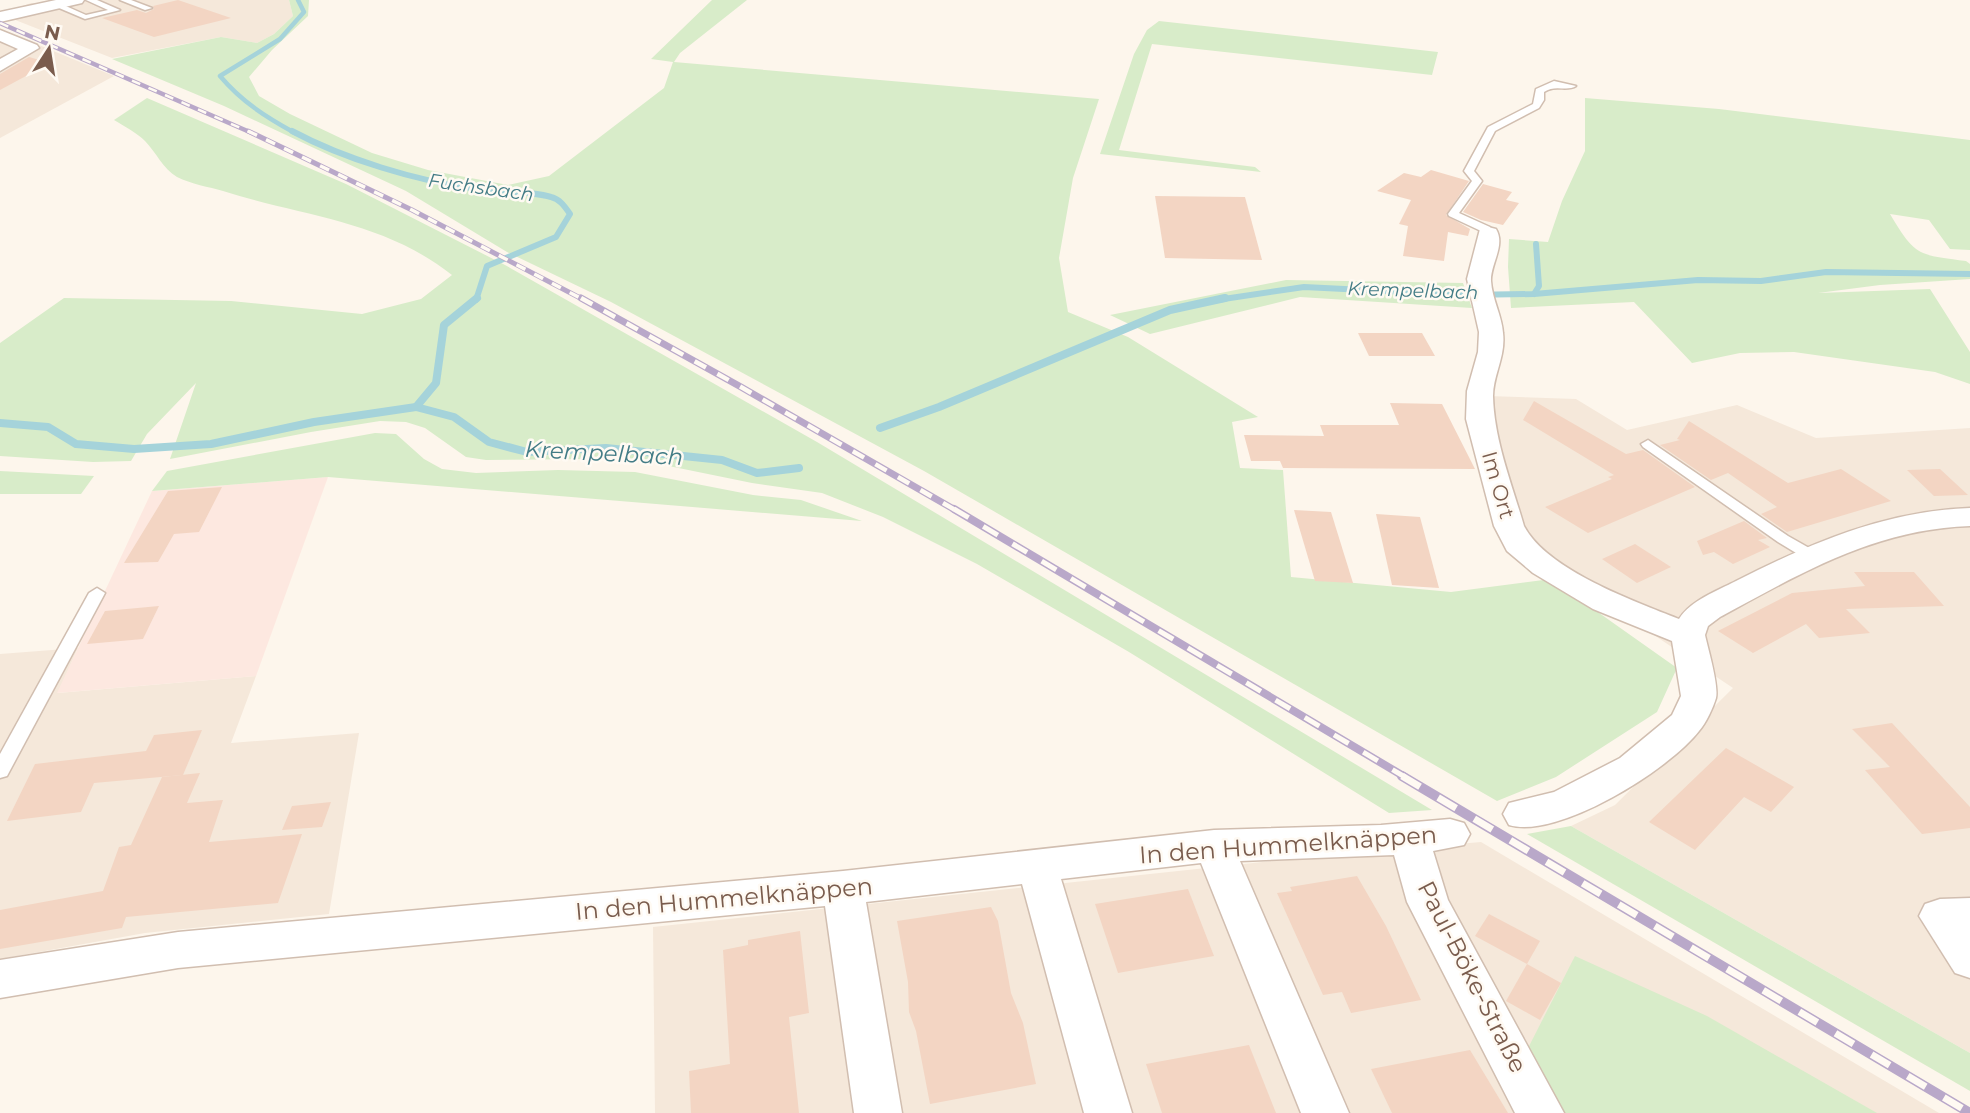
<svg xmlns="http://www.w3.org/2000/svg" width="1970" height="1113" font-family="Montserrat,sans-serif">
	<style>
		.residential { fill: #f5e8da }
		.commercial { fill: #fde8e0 }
		.green { fill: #d8ecc9 }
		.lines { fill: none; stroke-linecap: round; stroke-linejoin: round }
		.stream-far2 { stroke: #a5d3da; stroke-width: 4.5 }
		.stream-far1 { stroke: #a5d3da; stroke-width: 6 }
		.stream { stroke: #a5d3da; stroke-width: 8 }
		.building { fill: #f3d5c3 }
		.lane-casing { stroke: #d1beb0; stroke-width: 3 }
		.street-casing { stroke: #d1beb0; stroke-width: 3 }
		.lane { fill: #fff; fill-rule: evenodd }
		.street { fill: #fff; fill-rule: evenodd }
		.rail-far4-casing { stroke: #b9a8c9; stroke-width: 4.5 }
		.rail-far3-casing { stroke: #b9a8c9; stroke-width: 5 }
		.rail-far2-casing { stroke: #b9a8c9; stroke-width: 7 }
		.rail-far1-casing { stroke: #b9a8c9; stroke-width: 8 }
		.rail-casing { stroke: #b9a8c9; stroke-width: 10 }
		.rail-far4 { stroke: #fffaf3; stroke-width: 2.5; stroke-dasharray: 9; stroke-linecap: butt }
		.rail-far3 { stroke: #fffaf3; stroke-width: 3.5; stroke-dasharray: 10; stroke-linecap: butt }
		.rail-far2 { stroke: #fffaf3; stroke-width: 4.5; stroke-dasharray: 13; stroke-linecap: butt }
		.rail-far1 { stroke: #fffaf3; stroke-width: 5; stroke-dasharray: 17; stroke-linecap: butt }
		.rail { stroke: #fffaf3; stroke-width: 7; stroke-dasharray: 21; stroke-linecap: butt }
		.labels { text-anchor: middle; stroke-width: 5; stroke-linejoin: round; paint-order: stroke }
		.far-water-label { font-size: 19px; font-style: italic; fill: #437c86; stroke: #fffaf3 }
		.street-label { font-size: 21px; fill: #7a5c4d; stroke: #fffaf3 }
		.water-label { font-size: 23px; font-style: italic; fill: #437c86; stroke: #fffaf3 }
		.near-street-label { font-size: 24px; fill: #7a5c4d; stroke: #fffaf3 }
	</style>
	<rect width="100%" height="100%" fill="#fdf6ec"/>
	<g class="residential">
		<polygon points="68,0 289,0 293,16 274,34 257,43 221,37 112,58 0,14 31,3 47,5"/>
		<polygon points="0,29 114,76 0,138"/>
		<polygon points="1488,396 1576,399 1627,430 1737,405 1816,438 1970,428 1970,1053 1571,826 1615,805 1733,688 1536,556 1503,482"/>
		<polygon points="78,648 58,693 256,676 231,743 359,733 329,914 145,933 0,959 0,654"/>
		<polygon points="1481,842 1939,1113 655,1113 653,927 1309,857"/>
	</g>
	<polygon class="commercial" points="328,477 256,676 57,693 152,491"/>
	<g class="green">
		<polygon points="289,0 309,0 308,16 272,50 249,77 259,96 290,114 372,153 428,170 508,185 549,176 664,88 673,62 651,59 712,0 747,0 680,53 674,62 1099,99 1073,178 1059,258 1068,312 1128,337 1258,417 1232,422 1240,468 1283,470 1291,577 1451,592 1551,579 1677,668 1657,712 1556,777 1497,801 924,471 611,302 507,252 406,191 224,106 112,59 221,37 257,43 274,34 293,16"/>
		<polygon points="1159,21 1438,52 1432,75 1152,44 1119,150 1255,167 1261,172 1100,154 1134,54 1147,30"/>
		<path d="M147,98L346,184L505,265L817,442L1432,810L1389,813L1129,652L977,564L883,517L822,493L752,483L654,463L602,459L486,460L466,457L425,428L406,422L380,421L311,432L170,459L196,383L147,434L131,461L93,462L0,456V343L64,298L231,301L362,314L421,299L452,275C382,220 304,217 223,191C209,187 191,184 177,177C163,169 156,152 145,141C137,133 124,126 114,120Z"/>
		<path d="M1585,98L1719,109L1970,140V250L1950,249L1929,220L1890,214C1915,256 1918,255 1966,261L1970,264V279L1880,285L1818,293L1930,289L1970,352V384L1935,372L1794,352L1740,353L1692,363L1634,302L1511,308L1508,267L1509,239L1548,242L1562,201L1585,151Z"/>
		<polygon points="1286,280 1463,283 1472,308 1300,297 1150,334 1110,315"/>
		<polygon points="375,433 396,434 424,459 442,469 476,473 558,470 635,472 753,495 801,500 862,521 328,477 152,491 167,471"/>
		<polygon points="0,471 94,476 81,494 0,494"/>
		<polygon points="1571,826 1970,1053 1970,1091 1527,834"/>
		<polygon points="1575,956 1707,1016 1877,1113 1560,1113 1525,1054"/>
	</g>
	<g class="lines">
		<path class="stream-far2" d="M295,133C266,117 242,102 220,76L280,39L304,12L298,0"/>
		<g class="stream-far1">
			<path d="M292,131C344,159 417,181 476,189C500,193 527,190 551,197C560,199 565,207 570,214L556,237L487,266L476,300"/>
			<polyline points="1534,294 1539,286 1536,244"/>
			<polyline points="1217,300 1304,287 1465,295 1534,294 1698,280 1761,281 1826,272 1970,274"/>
		</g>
		<g class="stream">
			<polyline points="416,407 454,417 489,442 527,452 606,448 722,460 757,473 799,468"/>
			<polyline points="0,423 48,427 76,444 134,449 211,444 314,422 416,407 436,383 444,325 477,298"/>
			<polyline points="880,428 939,407 1170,310 1225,298"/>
		</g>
	</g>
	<g class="building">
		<polygon points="178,0 231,18 154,37 102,18 137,10 146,13 154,9 153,6"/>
		<polygon points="29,57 50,63 0,90 0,74"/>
		<polygon points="1431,170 1469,181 1446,215 1470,229 1468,236 1448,232 1444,261 1403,256 1408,226 1399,224 1411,200 1377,191 1404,173 1421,177"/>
		<polygon points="1483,184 1512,192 1506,200 1519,203 1503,225 1481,220 1463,212"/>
		<polygon points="1155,196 1245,197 1262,260 1165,258"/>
		<polygon points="1358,333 1422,333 1435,356 1369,356"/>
		<polygon points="1534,401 1626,454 1643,450 1695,487 1588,533 1545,507 1612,479 1608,477 1614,475 1523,420"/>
		<polygon points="1390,403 1442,404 1475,469 1283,468 1280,461 1251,461 1244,435 1324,436 1320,425 1399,425"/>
		<polygon points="1689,421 1788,483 1841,469 1891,501 1787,532 1761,514 1777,507 1728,473 1711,480 1660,445 1680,440 1677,439"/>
		<polygon points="1940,469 1968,495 1934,496 1907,470"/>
		<polygon points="222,487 199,532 174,534 158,562 124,563 168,491"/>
		<polygon points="1294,510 1331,512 1353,583 1315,581"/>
		<polygon points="1376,514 1420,517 1439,588 1392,585"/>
		<polygon points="1744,521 1767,538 1758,540 1770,547 1733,564 1714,552 1703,555 1697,541"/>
		<polygon points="1635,544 1671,567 1637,583 1602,559"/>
		<polygon points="1854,572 1914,572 1944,606 1846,609 1870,633 1819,638 1806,624 1753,653 1718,631 1792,593 1865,586"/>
		<polygon points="159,606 143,639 87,644 105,611"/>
		<polygon points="1892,723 1970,807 1970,828 1922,834 1865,770 1890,767 1852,729"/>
		<polygon points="202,730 183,775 94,783 81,812 7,821 35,764 146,751 154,735"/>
		<polygon points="1726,748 1794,787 1771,812 1744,797 1695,850 1649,822"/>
		<polygon points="200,773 187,803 223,800 209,842 302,834 278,903 126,917 122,928 0,949 0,910 103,891 119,847 131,845 162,777"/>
		<polygon points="331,802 322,827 282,830 292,806"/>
		<polygon points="1357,876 1386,926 1421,1000 1351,1013 1342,992 1323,995 1277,893 1292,891 1290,887"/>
		<polygon points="1188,889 1214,956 1118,973 1095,904"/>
		<polygon points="991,907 998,921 1011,993 1023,1023 1036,1084 930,1104 916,1031 909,1012 908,982 897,921"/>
		<polygon points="1489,914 1540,941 1527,964 1475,936"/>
		<polygon points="800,931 809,1013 789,1017 799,1113 691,1113 689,1071 730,1064 723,950 748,945 748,940"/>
		<polygon points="1527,964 1561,983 1540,1020 1506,1001"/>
		<polygon points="1249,1045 1276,1113 1162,1113 1146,1064"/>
		<polygon points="1470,1050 1508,1113 1392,1113 1371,1069"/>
	</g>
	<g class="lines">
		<defs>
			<g id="lane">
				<polygon points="86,0 97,0 120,10 85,19 52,5 59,3 86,15 108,10"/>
				<polygon points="120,0 131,0 152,8 145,10"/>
				<path d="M1554,81L1576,86C1567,92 1555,84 1544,92V100L1539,108L1495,131L1474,171L1482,181L1459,213L1490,227L1493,234L1492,236H1484L1481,231L1449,216L1448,214L1472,181L1464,171L1488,127L1533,104L1536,89Z"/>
				<polygon points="1648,440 1788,536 1818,553 1820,556 1818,559 1806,559 1778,542 1643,447 1641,444"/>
				<polygon points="97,588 105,593 7,776 0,778 0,754 89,593"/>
			</g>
			<g id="street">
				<polygon points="56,0 84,0 82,3 0,22 0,12"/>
				<polygon points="0,30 37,45 39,48 0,71 0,59 18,49 0,41"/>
				<path d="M1488,227L1496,229C1506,245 1490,265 1491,281C1492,299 1502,316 1503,333C1506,356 1493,375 1493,396C1494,440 1512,484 1524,526C1547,570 1634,601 1679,619C1691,600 1717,591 1736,581C1811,543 1885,511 1970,508V526C1876,529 1801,573 1720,617L1708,626L1705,635C1708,649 1719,685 1716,698C1713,708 1706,723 1699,731C1669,770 1557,840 1509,825L1503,814L1509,803L1554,792L1620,758L1672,715L1681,696L1672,641L1593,609L1533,573L1507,551L1494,526L1466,419L1467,391L1478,352L1479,332L1467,279L1480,229Z"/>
				<polygon points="1450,819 1464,823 1470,834 1464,845 1433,851 1448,900 1564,1113 1515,1113 1407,902 1394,855 1240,861 1349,1113 1301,1113 1201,863 1061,879 1132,1113 1084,1113 1022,884 866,902 902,1113 854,1113 825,906 178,968 0,998 0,960 178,932 843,871 1214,830 1381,825"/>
				<polygon points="1970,898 1970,978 1955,973 1919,916 1925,904 1940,899"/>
			</g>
		</defs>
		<use href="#lane" class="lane-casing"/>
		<use href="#street" class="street-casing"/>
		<use href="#lane" class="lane"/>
		<use href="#street" class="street"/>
		<defs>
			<polyline id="rail-far4" points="0,23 252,133"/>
			<polyline id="rail-far3" points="248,131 412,210 584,300"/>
			<polyline id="rail-far2" points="581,298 741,387 957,511"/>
			<polyline id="rail-far1" points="954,509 1405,777"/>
			<polyline id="rail" points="1402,776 1970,1113"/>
		</defs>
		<use href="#rail-far4" class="rail-far4-casing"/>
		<use href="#rail-far3" class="rail-far3-casing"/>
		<use href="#rail-far2" class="rail-far2-casing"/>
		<use href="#rail-far1" class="rail-far1-casing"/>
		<use href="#rail" class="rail-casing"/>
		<use href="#rail-far4" class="rail-far4"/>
		<use href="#rail-far3" class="rail-far3"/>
		<use href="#rail-far2" class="rail-far2"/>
		<use href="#rail-far1" class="rail-far1"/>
		<use href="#rail" class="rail"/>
	</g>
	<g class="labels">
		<g class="far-water-label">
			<text transform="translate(481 187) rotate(8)" y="7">Fuchsbach</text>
			<text transform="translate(1413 290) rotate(2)" y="7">Krempelbach</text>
		</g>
		<g class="street-label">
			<text transform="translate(1498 485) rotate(74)" y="7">Im Ort</text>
		</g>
		<g class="water-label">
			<text transform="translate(604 453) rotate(3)" y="8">Krempelbach</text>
		</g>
		<g class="near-street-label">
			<text transform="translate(1288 845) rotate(-4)" y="8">In den Hummelknäppen</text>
			<text transform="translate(724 899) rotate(-5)" y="8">In den Hummelknäppen</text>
			<text transform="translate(1472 977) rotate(63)" y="8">Paul-Böke-Straße</text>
		</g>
	</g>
	<g transform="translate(49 49) rotate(12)" stroke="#fffaf3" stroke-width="5" paint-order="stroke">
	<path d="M0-5L12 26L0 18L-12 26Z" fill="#7a5c4d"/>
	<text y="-10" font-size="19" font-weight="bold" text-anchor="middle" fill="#7a5c4d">N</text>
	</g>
</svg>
